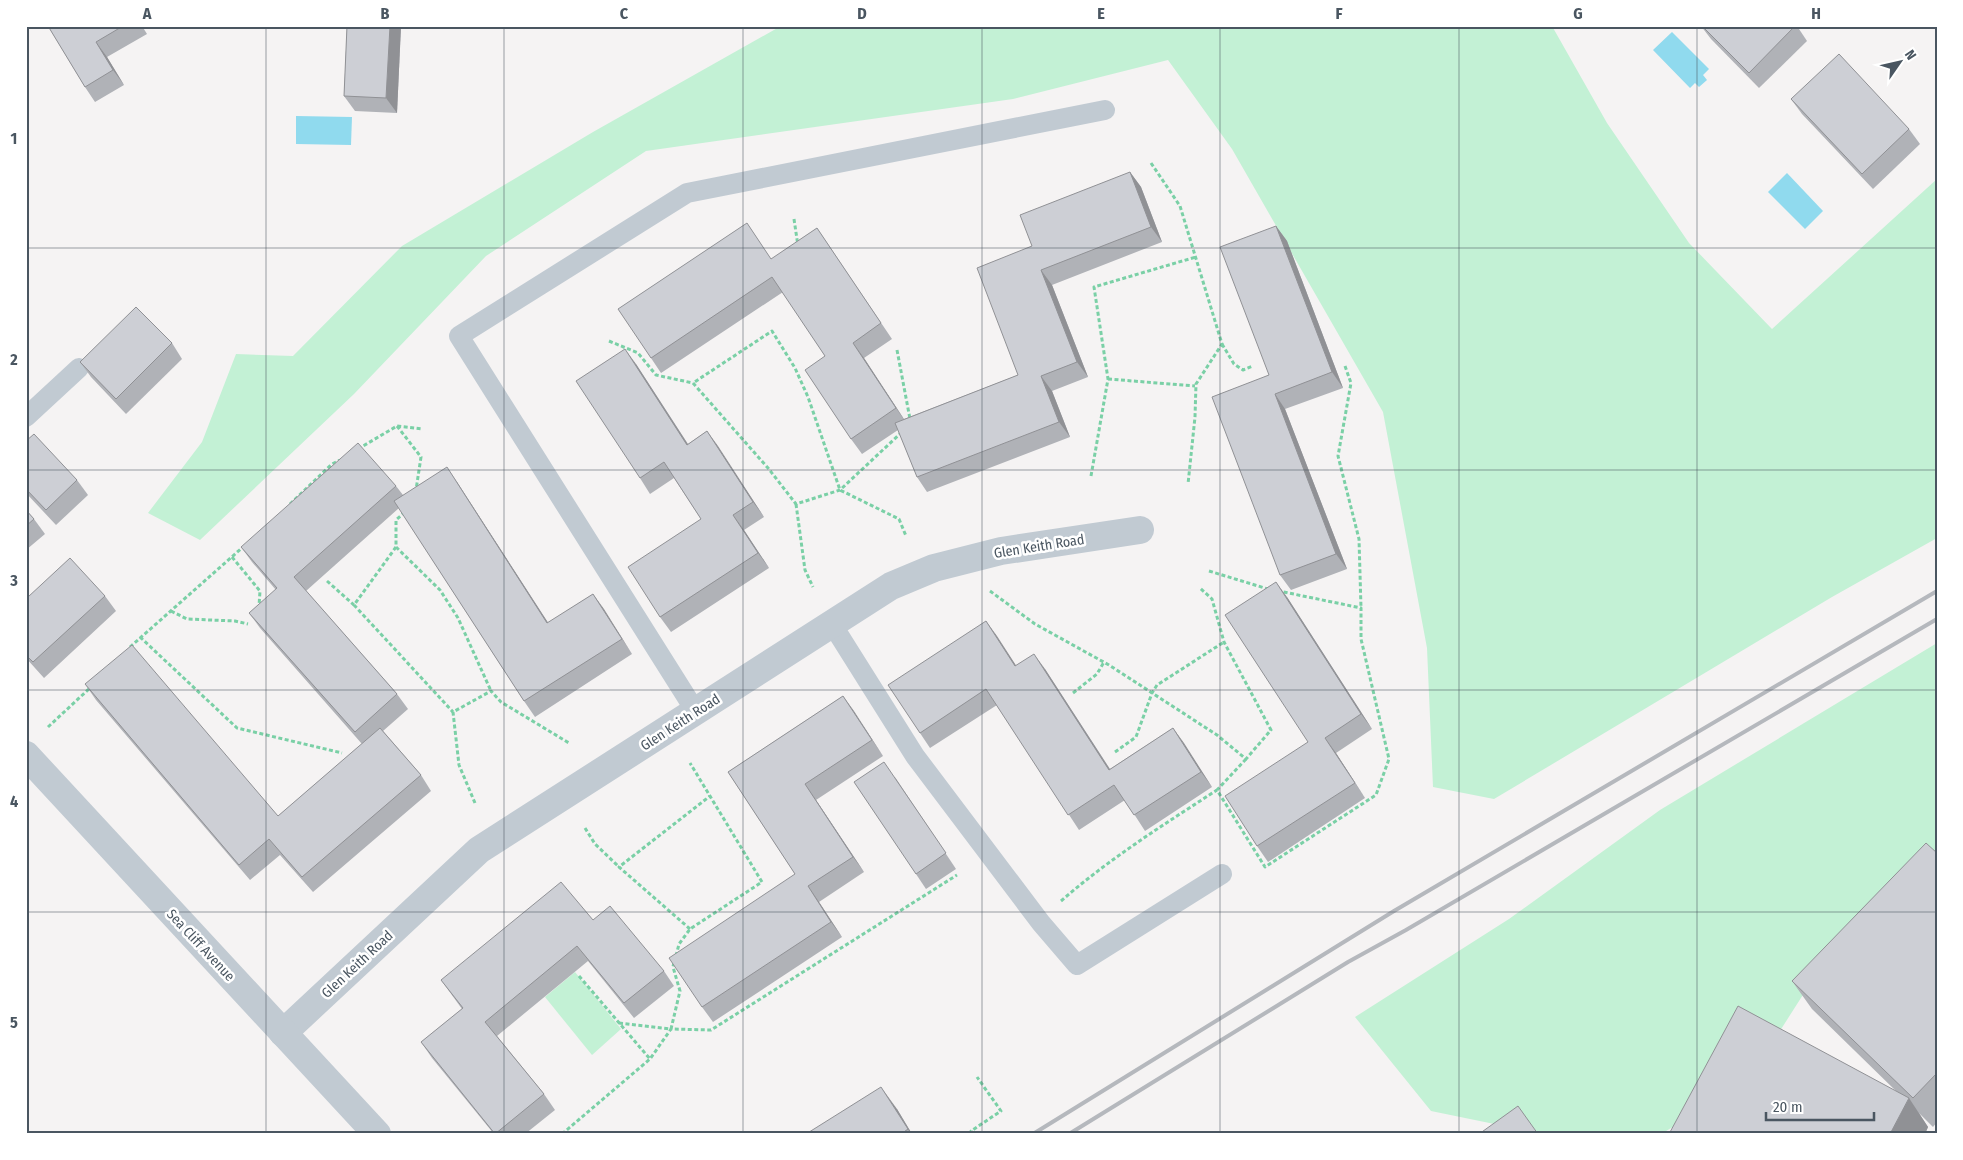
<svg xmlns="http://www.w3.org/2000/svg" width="1963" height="1160" font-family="'Fira Sans Condensed',sans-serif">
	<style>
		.green { fill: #c3f1d5 }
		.water { fill: #90daee }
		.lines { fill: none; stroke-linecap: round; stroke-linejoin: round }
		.path { stroke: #7ad0a6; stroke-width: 3; stroke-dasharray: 4 2.5; stroke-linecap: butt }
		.service { stroke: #c1cad2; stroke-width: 20 }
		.minor { stroke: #c1cad2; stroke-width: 28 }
		.tertiary { stroke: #c1cad2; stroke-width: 28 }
		.rail { stroke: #b5b8bd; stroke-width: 4 }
		.wall { fill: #b0b2b7 }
		.shaded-wall { fill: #909195 }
		.building { fill: #cdcfd5; stroke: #909195 }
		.grid { fill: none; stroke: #4a5661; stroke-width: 1; stroke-opacity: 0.55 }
		.labels { text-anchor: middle; stroke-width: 5; stroke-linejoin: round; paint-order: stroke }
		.street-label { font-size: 14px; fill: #4a5661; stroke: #fff }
		.neatline { fill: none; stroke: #4a5661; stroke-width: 2 }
		.grid-label { font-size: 16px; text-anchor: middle; font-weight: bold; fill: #4a5661 }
	</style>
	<rect width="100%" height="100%" fill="#f5f3f3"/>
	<g class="green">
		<polygon points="781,26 1552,26 1607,123 1689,243 1772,329 1937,179 1937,538 1832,597 1494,799 1433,787 1427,648 1383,412 1232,149 1168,60 1013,99 646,151 486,256 354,394 200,540 148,513 202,442 236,354 293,356 402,246 593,132"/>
		<polygon points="1937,643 1937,866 1815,976 1746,1084 1661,1134 1543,1134 1431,1111 1355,1017 1509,919 1660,810"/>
		<polygon points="575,972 621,1029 592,1055 545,997"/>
	</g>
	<g class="water">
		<polygon points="1672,32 1709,69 1703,75 1707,80 1699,87 1695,83 1690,88 1653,50"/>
		<polygon points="296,116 352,117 351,145 296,144"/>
		<polygon points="1787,173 1823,211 1805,229 1768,192"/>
	</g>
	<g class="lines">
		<g class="path">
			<polyline points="1151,163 1180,206 1222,344 1196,384 1195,417 1188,484"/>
			<polyline points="794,219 798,246"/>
			<polyline points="609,341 638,353 656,375 693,383"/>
			<polyline points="1222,344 1234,364 1243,370 1253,366"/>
			<polyline points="897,350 910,419"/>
			<polyline points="1345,366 1351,383 1338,456 1359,539 1361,608"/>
			<polyline points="1108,379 1195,386"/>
			<polyline points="397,426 421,457 416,490"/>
			<polyline points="902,432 840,490 796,504 768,468 693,383 772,331 795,368 808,397 840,490 899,519 906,536"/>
			<polyline points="358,449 397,426 423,429"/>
			<polyline points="1091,476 1108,379 1094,287 1196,257"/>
			<polyline points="290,504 332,464 340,460"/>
			<polyline points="796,504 805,570 813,587"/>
			<polyline points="405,512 396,520 396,547 440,590 458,618 491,691"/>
			<polyline points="396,547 354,605 453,712"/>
			<polyline points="232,557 260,591 259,606"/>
			<polyline points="1209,571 1268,589"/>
			<polyline points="327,581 354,605"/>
			<polyline points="990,591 1035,624 1109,665 1217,735 1246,759 1271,730 1224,642 1212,599 1200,588"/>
			<polyline points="171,611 187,619 235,621 248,624"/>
			<polyline points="140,637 237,728 342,753"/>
			<polyline points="130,647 243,547"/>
			<polyline points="1073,693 1097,674 1104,662"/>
			<polyline points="48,727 91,687"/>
			<polyline points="1115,752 1136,737 1152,693 1157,685 1224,642"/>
			<polyline points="1246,759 1217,790 1265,867 1376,795 1389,759 1361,639 1361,608 1279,591"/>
			<polyline points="475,803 459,765 453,712 491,691 501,702 569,743"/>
			<polyline points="585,828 595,844 619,867"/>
			<path d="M1061,901C1109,859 1163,825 1217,790"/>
			<polyline points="690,929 619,867 710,796"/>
			<polyline points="676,956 679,944 690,929 762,882 690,763"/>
			<polyline points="579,976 650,1059"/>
			<polyline points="619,1023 671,1029 680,991 673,967 674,962"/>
			<polyline points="562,1134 650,1059 671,1029 711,1030 957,875"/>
			<polyline points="973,1134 971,1131 1001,1111 977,1077"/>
		</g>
		<g class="service">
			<polyline points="26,417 79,368"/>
			<polyline points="832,624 915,756 1041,923 1077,965 1222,874"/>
			<polyline points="696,712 459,336 687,193 1105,110"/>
		</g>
		<polyline class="minor" points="283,1033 479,850 891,586 934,568 1001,551 1140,530"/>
		<polyline class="tertiary" points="26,755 377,1134"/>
		<g class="rail">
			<polyline points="1033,1134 1394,911 1937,591"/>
			<polyline points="1069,1134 1348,962 1406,930 1937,619"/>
		</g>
	</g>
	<g class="wall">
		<polygon points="48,26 142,26 147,34 107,57 124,85 95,102 85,87"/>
		<polygon points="347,26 401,26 397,113 355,111 344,96"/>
		<polygon points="1701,26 1797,26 1807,41 1759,88 1711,39"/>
		<polygon points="1791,99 1909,129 1920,144 1873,189 1802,114"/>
		<polygon points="1130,172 1141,187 1162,242 1052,285 1088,377 1052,391 1070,437 927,492 917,477 898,430 862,454 851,439 825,356 783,292 661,373 651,358 772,259 817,228 892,339 864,358 904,419 1018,375 1032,246"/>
		<polygon points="1276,226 1287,241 1343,388 1285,409 1347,569 1291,590 1280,575 1269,375"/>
		<polygon points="172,343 182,359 126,414 91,377 80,362"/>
		<polygon points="636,364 688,444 707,431 764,517 744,530 769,568 671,632 660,617 701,519 674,478 650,494 640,478"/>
		<polygon points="26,441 77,480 88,495 56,525 26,493"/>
		<polygon points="457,482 548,623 593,594 632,654 535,717 524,701 399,508 306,591 397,694 408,709 383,731 421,775 431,791 313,892 280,855 250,880 96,700 85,684 278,816 362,744 260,628 249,613 276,590 252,562 241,547 396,486 403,495"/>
		<polygon points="26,510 34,519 45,534 26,550"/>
		<polygon points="26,595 28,597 105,596 116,611 44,678 26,658"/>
		<polygon points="1287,597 1372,729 1336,753 1365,798 1268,862 1257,846 1308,742"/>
		<polygon points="986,621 1016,666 1045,669 1110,769 1173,728 1212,787 1145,831 1125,800 1079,830 997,705 930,748 920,733"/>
		<polygon points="843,696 883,756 816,800 864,872 819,902 842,937 713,1022 702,1007 795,874 728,772"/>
		<polygon points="895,777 956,869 926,889 916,874"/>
		<polygon points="1937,853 1937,1122 1933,1127 1919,1113 1928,1127 1925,1134 1669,1134 1897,1092 1812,1009 1792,981"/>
		<polygon points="593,920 664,971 674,986 634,1018 588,961 497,1036 544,1094 555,1110 525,1134 494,1134 432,1058 421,1042 462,1009 441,980"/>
		<polygon points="897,1109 912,1134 806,1134"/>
	</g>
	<g class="shaded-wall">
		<polygon points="390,26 401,26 397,113 386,98"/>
		<polygon points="96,42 107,57 124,85 113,70"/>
		<polygon points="1130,172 1141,187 1162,242 1151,227"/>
		<polygon points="1276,226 1287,241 1343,388 1332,372"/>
		<polygon points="1041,270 1052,285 1088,377 1077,362"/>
		<polygon points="853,343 864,358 907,424 896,408"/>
		<polygon points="625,349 636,364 698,460 687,445"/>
		<polygon points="1041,376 1052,391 1070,437 1059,422"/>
		<polygon points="1275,394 1285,409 1347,569 1336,554"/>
		<polygon points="707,431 718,446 764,517 753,502"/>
		<polygon points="447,467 457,482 558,638 547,623"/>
		<polygon points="733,515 744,530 769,568 758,553"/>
		<polygon points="1276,582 1287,597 1372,729 1361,714"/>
		<polygon points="593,594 604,609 632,654 622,639"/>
		<polygon points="986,621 997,636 1026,681 1015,666"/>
		<polygon points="1034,654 1045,669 1120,785 1109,770"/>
		<polygon points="843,696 854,711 883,756 872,740"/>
		<polygon points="1173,728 1184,743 1212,787 1201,772"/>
		<polygon points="1325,738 1336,753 1365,798"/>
		<polygon points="805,784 816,800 864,872 853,857"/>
		<polygon points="808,886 819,902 842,937 831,922"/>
		<polygon points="881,1087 897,1109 912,1134 911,1134"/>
		<polygon points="1909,1098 1928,1127 1925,1134 1890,1134"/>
	</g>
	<g class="building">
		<polygon points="48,26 123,26 96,42 113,70 85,87"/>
		<polygon points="347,26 390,26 386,98 344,96"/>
		<polygon points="1702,26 1795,26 1749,73"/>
		<polygon points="1839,54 1909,129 1862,174 1791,99"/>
		<polygon points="1130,172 1151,227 1041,270 1077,362 1041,376 1059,422 917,477 895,423 1018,375 977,268 1032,246 1020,215"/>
		<polygon points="747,223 771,259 817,228 881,323 853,343 896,408 851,439 805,370 825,356 772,277 651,358 618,309"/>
		<polygon points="1276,226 1332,372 1275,394 1336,554 1280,575 1212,397 1269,375 1220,247"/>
		<polygon points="136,307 172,343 116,399 80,362"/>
		<polygon points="625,349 687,445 707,431 753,502 733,515 758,553 660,617 628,567 701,519 664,462 640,478 576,381"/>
		<polygon points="34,434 77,480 46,510 26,489 26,441"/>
		<polygon points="358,443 396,486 294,577 397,694 355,732 249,613 277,588 241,547"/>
		<polygon points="447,467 547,623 593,594 622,639 524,701 394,501"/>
		<polygon points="26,510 34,519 26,526"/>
		<polygon points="70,558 105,596 33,662 26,655 26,595 28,597"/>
		<polygon points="1276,582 1361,714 1325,738 1355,783 1257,846 1225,796 1308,742 1225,615"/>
		<polygon points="986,621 1015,666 1034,654 1109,770 1173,728 1201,772 1134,815 1114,785 1068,815 986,689 920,733 888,685"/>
		<polygon points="132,645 278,816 380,728 421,775 302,877 269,839 239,865 85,684"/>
		<polygon points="843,696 872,740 805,784 853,857 808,886 831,922 702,1007 669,958 795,874 728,772"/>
		<polygon points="884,762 946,853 916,874 854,782"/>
		<polygon points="1926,843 1937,853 1937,1073 1913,1098 1792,981"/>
		<polygon points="561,882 593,920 610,906 664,971 624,1003 577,946 485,1022 544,1094 495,1134 421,1042 463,1008 441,980"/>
		<polygon points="1738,1006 1909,1098 1890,1134 1669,1134"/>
		<polygon points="881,1087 908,1129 901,1134 806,1134"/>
		<polygon points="1518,1106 1538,1134 1479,1134"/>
	</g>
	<path class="grid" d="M266,26V1134M504,26V1134M743,26V1134M982,26V1134M1220,26V1134M1459,26V1134M1697,26V1134M26,248H1937M26,470H1937M26,690H1937M26,912H1937"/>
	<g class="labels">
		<g class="street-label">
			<text transform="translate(1039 546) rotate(-9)" y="5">Glen Keith Road</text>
			<text transform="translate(680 722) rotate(-33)" y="5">Glen Keith Road</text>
			<text transform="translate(201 945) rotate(47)" y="5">Sea Cliff Avenue</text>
			<text transform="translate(357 964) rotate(-43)" y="5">Glen Keith Road</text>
		</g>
	</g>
	<rect width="1963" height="1160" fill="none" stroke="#ffffff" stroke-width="55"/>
	<g transform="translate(1900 62) rotate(56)" stroke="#ffffff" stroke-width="4" paint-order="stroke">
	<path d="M0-4L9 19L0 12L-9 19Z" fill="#4a5661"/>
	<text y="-8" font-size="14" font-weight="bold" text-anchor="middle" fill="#4a5661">N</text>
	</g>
	<path d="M1766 1112v8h108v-8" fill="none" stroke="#4a5661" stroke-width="2.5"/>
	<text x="1773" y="1112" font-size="15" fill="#4a5661" stroke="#ffffff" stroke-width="4" paint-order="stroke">20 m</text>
	<rect x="28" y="28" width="1908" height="1104" class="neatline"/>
	<g class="grid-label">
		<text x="147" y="19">A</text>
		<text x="385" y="19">B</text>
		<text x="624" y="19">C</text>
		<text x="862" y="19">D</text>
		<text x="1101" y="19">E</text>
		<text x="1339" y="19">F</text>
		<text x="1578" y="19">G</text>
		<text x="1816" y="19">H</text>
		<text x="14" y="144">1</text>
		<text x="14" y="365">2</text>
		<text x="14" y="586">3</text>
		<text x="14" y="807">4</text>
		<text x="14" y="1028">5</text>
	</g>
</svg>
